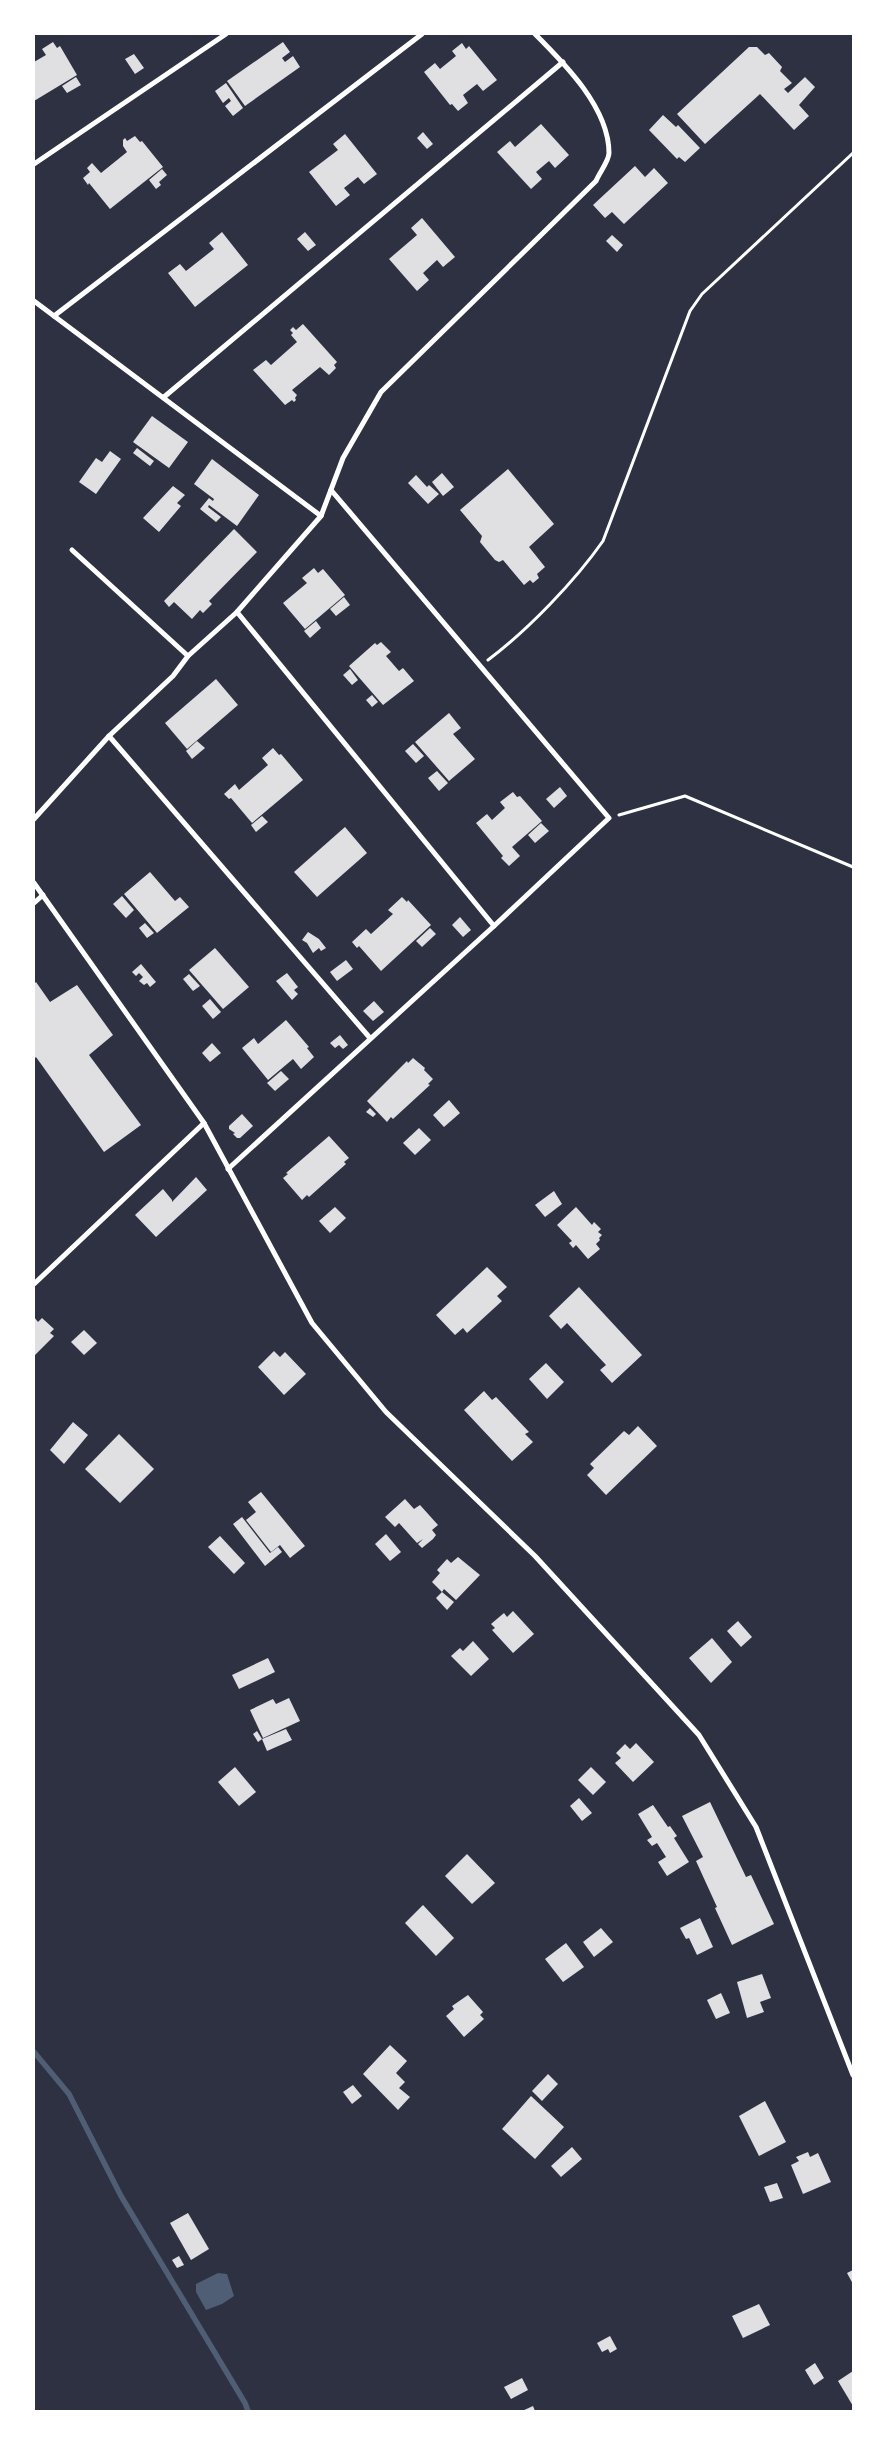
<svg xmlns="http://www.w3.org/2000/svg" width="887" height="2445" font-family="Ubuntu,sans-serif">
	<style>
		.water { fill: #4f5d75 }
		.lines { fill: none; stroke-linecap: round; stroke-linejoin: round }
		.stream { stroke: #4f5d75; stroke-width: 5.5 }
		.building { fill: #e0e0e3 }
		.path { stroke: #fff; stroke-width: 3 }
		.minor { stroke: #fff; stroke-width: 5 }
	</style>
	<rect width="100%" height="100%" fill="#2d3142"/>
	<polygon class="water" points="218,2273 227,2274 234,2296 222,2304 206,2310 196,2292 196,2284"/>
	<g class="lines">
		<polyline class="stream" points="34,2052 69,2094 121,2196 245,2403 248,2411"/>
	</g>
	<g class="building">
		<polygon points="53,42 57,48 60,46 77,75 34,101 34,62 46,55 42,49"/>
		<polygon points="283,42 290,52 282,58 285,62 293,56 300,67 245,106 227,81"/>
		<polygon points="462,43 466,49 469,46 497,80 483,91 477,84 463,95 468,103 458,111 452,104 450,105 424,72 435,63 440,69 456,56 452,51"/>
		<polygon points="749,47 757,47 765,55 769,53 782,67 780,71 792,83 784,89 788,93 805,77 815,87 799,105 809,116 794,130 760,94 705,144 677,114"/>
		<polygon points="134,54 144,68 135,74 125,59"/>
		<polygon points="76,77 81,85 67,93 62,86"/>
		<polygon points="226,83 243,108 233,116 225,106 231,101 229,98 223,103 215,91"/>
		<polygon points="663,115 676,127 678,125 700,148 685,162 679,157 677,159 649,130"/>
		<polygon points="541,124 569,155 555,168 549,161 536,172 542,179 531,189 497,152 510,141 515,147"/>
		<polygon points="423,132 433,144 427,149 417,138"/>
		<polygon points="345,134 377,174 364,184 358,177 344,188 350,195 336,206 309,172 338,150 333,144"/>
		<polygon points="135,136 140,142 142,141 163,167 110,209 89,183 88,185 83,178 90,172 87,168 92,163 101,173 127,152 123,146 123,140 125,138 127,141"/>
		<polygon points="635,166 645,177 654,168 668,183 624,224 612,212 605,218 593,205"/>
		<polygon points="162,169 167,175 159,182 161,185 156,189 149,180"/>
		<polygon points="422,218 455,257 443,267 437,260 423,273 429,280 417,291 389,259 417,235 411,228"/>
		<polygon points="222,232 248,265 195,307 168,273 180,264 186,271 214,249 209,243"/>
		<polygon points="305,232 316,245 308,251 297,239"/>
		<polygon points="612,235 623,245 617,252 606,241"/>
		<polygon points="303,324 337,362 334,365 336,368 329,375 320,367 292,390 297,395 295,398 296,400 294,402 292,400 285,405 253,370 266,360 271,365 297,342 291,335 293,333 290,330 293,327 296,330"/>
		<polygon points="152,416 188,442 169,468 133,442"/>
		<polygon points="137,448 154,461 150,466 133,453"/>
		<polygon points="110,451 121,459 96,494 79,482 96,458 102,462"/>
		<polygon points="212,459 259,495 237,526 209,505 208,507 221,517 216,522 200,509 209,498 213,501 214,499 194,484"/>
		<polygon points="508,469 554,524 529,547 545,567 537,574 539,578 533,583 530,580 524,585 503,560 499,562 495,560 480,542 482,536 460,510"/>
		<polygon points="442,473 454,487 443,496 432,482"/>
		<polygon points="416,475 427,487 429,485 439,494 428,504 408,483"/>
		<polygon points="173,486 185,495 177,503 181,506 159,532 143,518"/>
		<polygon points="234,529 257,552 209,601 212,604 203,613 200,610 192,619 174,602 169,607 164,601"/>
		<polygon points="314,568 318,573 323,569 345,595 305,629 283,603 307,583 302,578"/>
		<polygon points="344,597 350,605 336,616 330,609"/>
		<polygon points="316,621 321,628 310,638 304,631"/>
		<polygon points="381,642 391,652 386,656 399,671 403,668 414,681 383,705 349,666 375,643 377,645"/>
		<polygon points="350,669 358,680 352,685 343,675"/>
		<polygon points="216,679 238,705 187,749 165,723"/>
		<polygon points="372,695 378,702 372,707 366,700"/>
		<polygon points="449,713 461,728 453,734 475,759 449,781 415,742"/>
		<polygon points="197,741 205,748 192,759 186,751"/>
		<polygon points="413,744 424,756 416,763 405,751"/>
		<polygon points="273,748 279,755 281,754 303,780 252,823 231,798 229,799 224,794 235,784 239,790 268,765 262,758"/>
		<polygon points="437,771 448,783 439,791 428,778"/>
		<polygon points="560,787 567,796 554,808 546,799"/>
		<polygon points="513,792 517,797 520,796 542,821 512,847 520,856 509,866 501,858 503,856 476,823 487,814 492,820 505,808 500,802"/>
		<polygon points="262,816 268,822 256,832 251,825"/>
		<polygon points="541,823 549,831 535,843 528,835"/>
		<polygon points="345,827 367,853 317,897 294,872"/>
		<polygon points="150,872 175,901 180,897 189,907 157,933 124,894"/>
		<polygon points="122,896 134,910 126,918 113,904"/>
		<polygon points="402,897 407,902 408,900 431,925 381,971 359,946 357,948 352,942 366,929 371,934 393,914 388,910"/>
		<polygon points="460,917 471,930 463,937 452,925"/>
		<polygon points="145,923 154,933 147,938 139,928"/>
		<polygon points="430,928 436,934 422,947 416,941"/>
		<polygon points="308,932 319,939 326,948 321,951 319,948 313,953 307,943 302,940"/>
		<polygon points="215,948 249,987 223,1009 189,970"/>
		<polygon points="346,960 353,969 337,981 330,972"/>
		<polygon points="141,964 156,982 150,987 147,983 144,985 139,981 143,977 139,973 136,976 132,972"/>
		<polygon points="287,973 298,987 294,990 298,994 292,1000 276,981"/>
		<polygon points="189,974 200,986 193,991 183,979"/>
		<polygon points="36,982 50,1002 77,985 113,1035 89,1055 141,1125 104,1152 36,1057 34,1059 34,984"/>
		<polygon points="210,999 221,1012 213,1019 202,1006"/>
		<polygon points="374,1001 384,1012 373,1021 363,1011"/>
		<polygon points="286,1020 309,1047 307,1048 314,1057 301,1069 293,1059 268,1080 242,1048 254,1038 258,1044"/>
		<polygon points="340,1035 348,1045 343,1049 339,1045 335,1048 330,1043"/>
		<polygon points="212,1043 221,1053 210,1062 202,1053"/>
		<polygon points="413,1058 425,1068 424,1070 433,1079 428,1084 430,1085 393,1119 391,1117 387,1122 367,1101 407,1061 408,1063"/>
		<polygon points="281,1071 289,1079 275,1091 267,1083"/>
		<polygon points="449,1100 460,1113 444,1127 433,1115"/>
		<polygon points="370,1108 376,1114 373,1117 366,1112"/>
		<polygon points="242,1114 253,1126 240,1138 237,1138 233,1134 235,1133 229,1129 229,1126"/>
		<polygon points="419,1128 431,1140 415,1155 403,1143"/>
		<polygon points="329,1136 349,1158 344,1162 346,1164 309,1197 307,1195 302,1200 283,1178 288,1174 286,1173"/>
		<polygon points="196,1177 207,1190 156,1237 135,1215 163,1189 172,1200 172,1202"/>
		<polygon points="554,1191 562,1204 545,1217 535,1205"/>
		<polygon points="335,1207 346,1218 330,1233 319,1221"/>
		<polygon points="576,1207 592,1225 594,1222 601,1229 598,1232 602,1235 599,1238 600,1240 596,1244 600,1249 588,1259 576,1245 573,1248 569,1243 572,1241 557,1225"/>
		<polygon points="487,1267 507,1287 497,1296 502,1301 467,1333 463,1328 455,1335 436,1315"/>
		<polygon points="579,1287 642,1355 612,1383 600,1370 606,1365 567,1323 561,1329 549,1316"/>
		<polygon points="34,1317 38,1322 42,1318 54,1329 50,1333 54,1336 35,1355"/>
		<polygon points="84,1330 97,1343 84,1355 71,1342"/>
		<polygon points="274,1351 280,1357 285,1352 306,1374 284,1395 258,1367"/>
		<polygon points="546,1363 564,1382 547,1399 529,1379"/>
		<polygon points="484,1391 492,1400 496,1397 529,1432 525,1434 533,1442 512,1461 464,1410"/>
		<polygon points="73,1422 88,1435 64,1464 50,1450"/>
		<polygon points="638,1426 657,1446 606,1495 587,1475 594,1468 590,1464 624,1431 629,1435"/>
		<polygon points="119,1434 154,1469 120,1503 85,1469"/>
		<polygon points="261,1492 305,1546 290,1558 280,1545 271,1552 246,1520 256,1512 248,1502"/>
		<polygon points="405,1499 414,1509 420,1505 438,1525 432,1530 436,1535 433,1539 422,1548 418,1544 423,1539 417,1543 399,1523 395,1527 385,1517"/>
		<polygon points="242,1517 270,1553 278,1547 282,1552 265,1566 233,1524"/>
		<polygon points="386,1534 401,1552 390,1561 375,1544"/>
		<polygon points="220,1536 245,1563 234,1574 208,1547"/>
		<polygon points="458,1557 480,1575 456,1600 444,1589 442,1592 432,1582 440,1573 437,1570 447,1559 451,1563"/>
		<polygon points="442,1592 454,1602 447,1610 436,1598"/>
		<polygon points="513,1611 534,1634 513,1653 492,1630 495,1628 491,1624 504,1613 507,1617"/>
		<polygon points="738,1621 752,1637 741,1647 727,1631"/>
		<polygon points="712,1638 732,1662 711,1683 689,1658"/>
		<polygon points="473,1641 489,1659 471,1676 451,1656 460,1648 463,1651"/>
		<polygon points="268,1658 275,1672 239,1689 232,1675"/>
		<polygon points="289,1698 300,1721 263,1738 250,1710 273,1699 276,1704"/>
		<polygon points="286,1729 292,1740 267,1751 262,1739 258,1742 253,1734 257,1731 262,1739"/>
		<polygon points="636,1743 654,1762 633,1782 615,1763 621,1758 616,1753 625,1744 630,1749"/>
		<polygon points="235,1767 256,1792 239,1806 218,1782"/>
		<polygon points="591,1767 606,1782 593,1795 578,1780"/>
		<polygon points="579,1798 592,1813 582,1821 570,1806"/>
		<polygon points="710,1802 746,1877 751,1875 774,1924 732,1945 715,1908 717,1907 696,1861 703,1857 682,1816"/>
		<polygon points="653,1805 668,1827 670,1826 677,1836 674,1838 689,1862 667,1876 658,1862 666,1857 657,1843 652,1846 647,1840 652,1837 638,1814"/>
		<polygon points="467,1854 495,1883 472,1904 445,1876"/>
		<polygon points="423,1905 454,1938 436,1956 405,1923"/>
		<polygon points="700,1918 713,1947 697,1955 689,1938 686,1939 680,1928"/>
		<polygon points="601,1928 613,1942 594,1957 583,1942"/>
		<polygon points="566,1943 584,1967 563,1982 545,1959"/>
		<polygon points="762,1974 771,1998 760,2002 764,2012 747,2018 737,1982"/>
		<polygon points="721,1993 730,2013 716,2019 707,2000"/>
		<polygon points="468,1995 483,2012 480,2015 484,2019 464,2037 446,2016 454,2009 452,2006"/>
		<polygon points="390,2045 407,2061 396,2073 405,2082 399,2088 410,2097 398,2110 363,2074"/>
		<polygon points="548,2074 558,2084 542,2101 532,2091"/>
		<polygon points="353,2085 362,2096 352,2104 343,2092"/>
		<polygon points="531,2096 564,2127 535,2159 502,2129"/>
		<polygon points="765,2101 786,2142 759,2156 739,2116"/>
		<polygon points="572,2147 582,2159 561,2177 551,2166"/>
		<polygon points="808,2152 810,2157 818,2153 831,2182 803,2194 791,2165 799,2161 796,2157"/>
		<polygon points="777,2183 783,2198 770,2202 764,2187"/>
		<polygon points="188,2213 209,2249 191,2260 170,2223"/>
		<polygon points="179,2256 184,2265 177,2268 172,2260"/>
		<polygon points="853,2270 853,2284 847,2273"/>
		<polygon points="759,2304 770,2325 743,2338 732,2316"/>
		<polygon points="610,2336 617,2349 610,2353 608,2349 602,2352 597,2343"/>
		<polygon points="815,2363 824,2378 814,2385 805,2370"/>
		<polygon points="853,2371 853,2406 838,2381"/>
		<polygon points="522,2378 528,2390 511,2399 504,2387"/>
		<polygon points="533,2406 535,2411 522,2411"/>
	</g>
	<g class="lines">
		<g class="path">
			<path d="M488,660C528,630 575,581 603,541L690,311L702,294L853,153"/>
			<polyline points="619,815 685,796 853,867"/>
		</g>
		<g class="minor">
			<polyline points="34,164 226,34"/>
			<polyline points="34,301 321,516"/>
			<polyline points="54,316 422,34"/>
			<polyline points="164,397 563,62"/>
			<polyline points="72,550 188,656"/>
			<polyline points="237,612 494,926"/>
			<polyline points="109,736 370,1038"/>
			<path d="M34,819L109,736L173,676L188,656L237,612L321,516L343,458L381,392L596,181C599,173 609,161 609,153C609,108 565,64 535,34"/>
			<polyline points="34,883 204,1123 312,1323 386,1412 535,1556 699,1735 756,1827 853,2075"/>
			<polyline points="34,903 43,895"/>
			<polyline points="228,1169 494,926 609,818 331,490"/>
			<polyline points="34,1284 204,1123"/>
		</g>
	</g>
	<rect width="887" height="2445" fill="none" stroke="#ffffff" stroke-width="70"/>
</svg>
